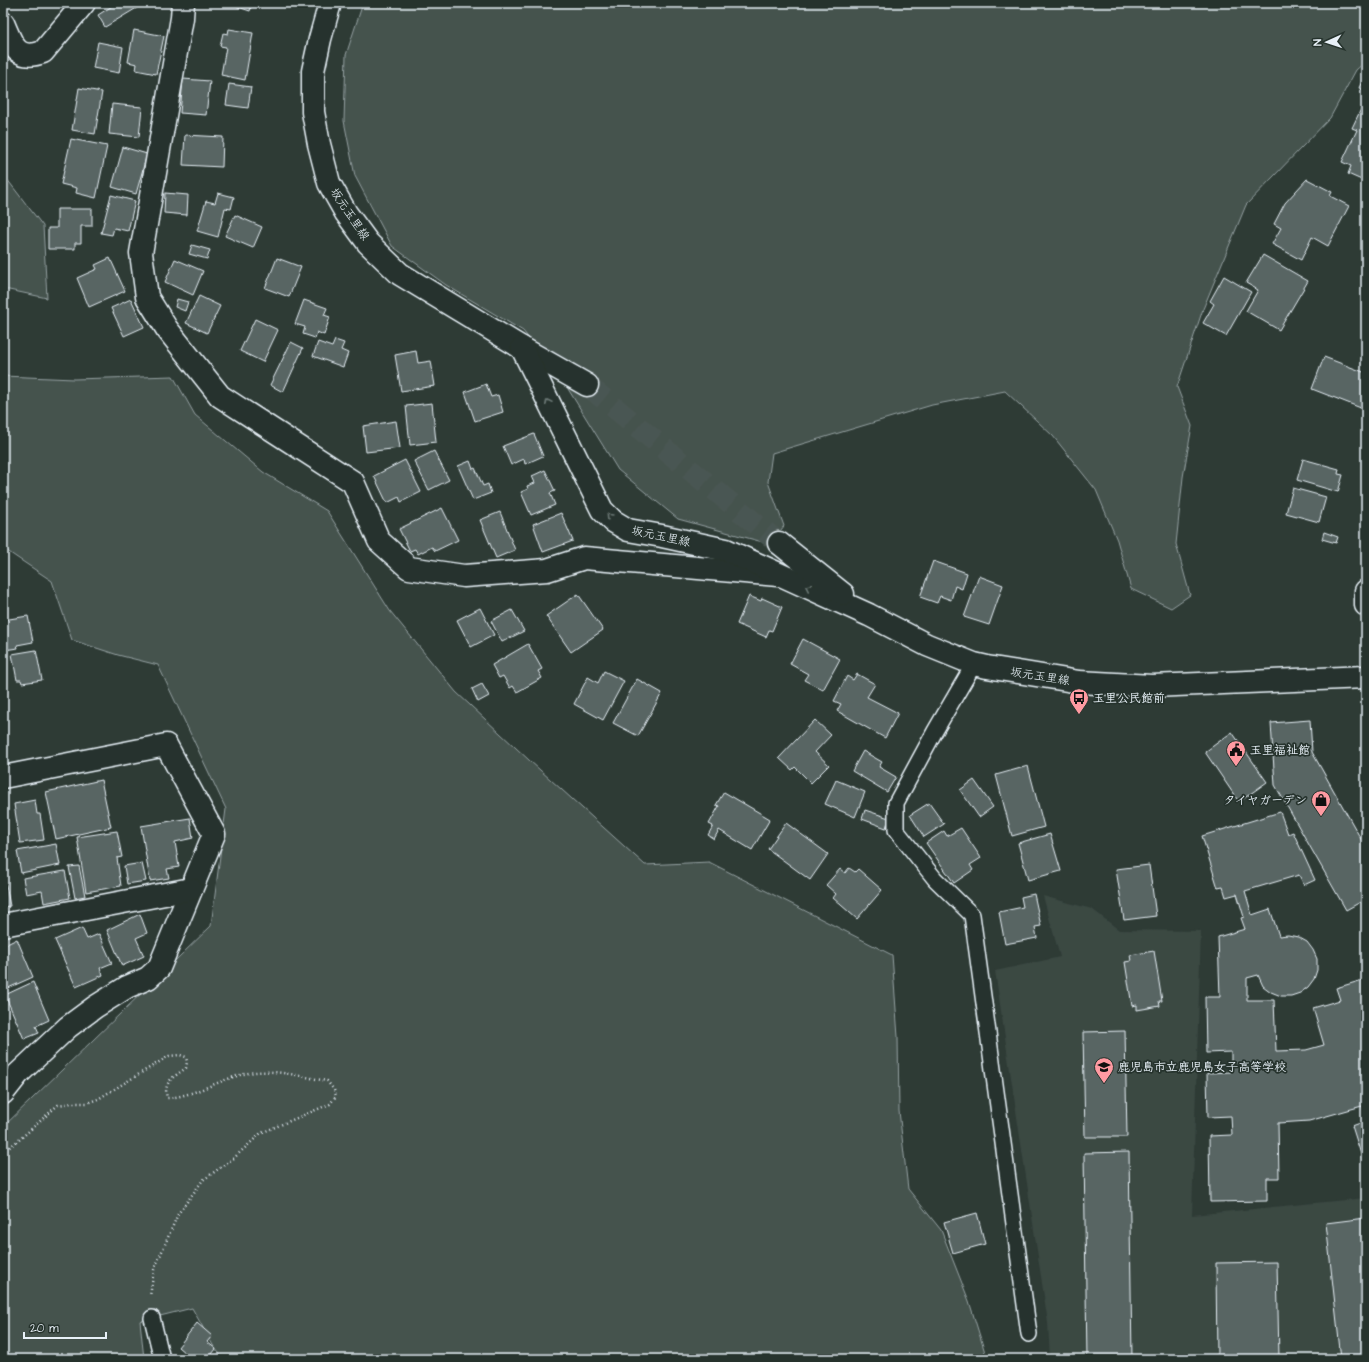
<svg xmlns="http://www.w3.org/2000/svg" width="1369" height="1362" font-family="'Architects Daughter','Klee One',sans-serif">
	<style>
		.built { fill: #3b4843 }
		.green { fill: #45524e; stroke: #96a2a3 }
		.building { fill: #596563; stroke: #e8f1f8 }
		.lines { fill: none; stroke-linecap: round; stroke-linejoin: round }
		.secondary-tunnel { stroke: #4a5652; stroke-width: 22; stroke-dasharray: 22 11; stroke-linecap: butt }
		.lane-casing { stroke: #e8f1f8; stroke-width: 18 }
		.street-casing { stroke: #e8f1f8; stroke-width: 25 }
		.secondary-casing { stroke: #e8f1f8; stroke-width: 25 }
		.path { stroke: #e8f1f8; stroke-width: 2.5; stroke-dasharray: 1 3; stroke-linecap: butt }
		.lane { stroke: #26332d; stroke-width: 15 }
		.street { stroke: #26332d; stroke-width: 22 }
		.secondary { stroke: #26332d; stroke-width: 22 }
		.oneway { stroke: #6a7674 }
		.labels { text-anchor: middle; stroke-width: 3.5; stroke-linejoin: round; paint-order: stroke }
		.street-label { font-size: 12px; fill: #e8f1f8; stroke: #26332d }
		.poi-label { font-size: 12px; font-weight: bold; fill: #e8f1f8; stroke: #26332d; text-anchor: start }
	</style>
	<rect width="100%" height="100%" fill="#2e3b35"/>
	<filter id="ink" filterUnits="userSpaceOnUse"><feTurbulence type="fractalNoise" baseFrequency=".025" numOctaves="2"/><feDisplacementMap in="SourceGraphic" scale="8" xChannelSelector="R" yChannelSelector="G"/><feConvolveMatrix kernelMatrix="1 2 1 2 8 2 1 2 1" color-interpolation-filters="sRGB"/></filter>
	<g filter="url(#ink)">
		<polygon class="built" points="1043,896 1092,909 1119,930 1201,931 1192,1215 1366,1198 1366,1359 1050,1359 1048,1323 995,971 1060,957"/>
		<g class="green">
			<polygon points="363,3 1366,3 1366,61 1356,70 1330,118 1246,205 1203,309 1177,387 1192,426 1183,477 1176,544 1190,595 1171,608 1131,589 1117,540 1096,490 1053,436 1005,391 932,405 772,453 768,482 784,526 770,544 678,519 618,470 565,384 523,331 446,285 392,246 355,176 344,121 346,55"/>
			<polygon points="3,174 43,226 47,298 9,290 3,290"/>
			<polygon points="3,376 74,379 173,376 195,415 263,472 327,511 390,611 456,692 530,761 645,865 709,862 892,955 898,1037 899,1111 908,1189 941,1230 969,1301 987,1359 224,1359 214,1347 192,1308 140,1321 144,1359 3,1359 3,1127 211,926 226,809 158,665 118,655 72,640 52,581 16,557 3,548"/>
		</g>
		<g class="building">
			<polygon points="117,3 145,3 105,27 98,15"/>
			<polygon points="226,3 252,3 250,11"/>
			<polygon points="229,29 253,33 245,80 221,75 226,47 220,46 223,33 228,34"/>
			<polygon points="134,30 164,36 156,74 136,70 137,64 128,62"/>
			<polygon points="98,42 123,47 119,73 93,68"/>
			<polygon points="1366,72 1366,91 1359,88"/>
			<polygon points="183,79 210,81 206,115 180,113"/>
			<polygon points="229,84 251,87 248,108 226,105"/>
			<polygon points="79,88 102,92 95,134 72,130"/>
			<polygon points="112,104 142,107 139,137 109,134"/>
			<polygon points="1361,109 1366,111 1366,182 1348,174 1351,166 1342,162 1357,130 1352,128"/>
			<polygon points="185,135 223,137 222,167 183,165"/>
			<polygon points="71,139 107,146 96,198 76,193 77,188 61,184"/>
			<polygon points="123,147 147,154 136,194 112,187"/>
			<polygon points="1307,179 1332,192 1330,196 1349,206 1328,246 1312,237 1301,260 1272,244 1281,228 1274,224 1285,203"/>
			<polygon points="165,193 188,195 187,215 164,213"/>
			<polygon points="218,193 234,197 231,209 225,208 218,237 197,231 206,201 215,203"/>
			<polygon points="111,195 135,201 128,231 114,228 112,235 101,233"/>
			<polygon points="57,209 92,209 92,226 81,226 81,243 75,243 75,249 48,249 48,228 57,228"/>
			<polygon points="235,215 262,227 253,248 225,236"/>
			<polygon points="192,245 210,250 207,259 189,254"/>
			<polygon points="1263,255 1308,281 1279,330 1246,311 1258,290 1246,283"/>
			<polygon points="110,258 125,291 89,307 77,278 97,269 95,265"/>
			<polygon points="277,258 301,267 289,297 265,288"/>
			<polygon points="175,259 203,271 193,295 165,282"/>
			<polygon points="1224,276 1251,292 1226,336 1203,323 1214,304 1210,301"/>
			<polygon points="199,296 220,306 207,333 186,323"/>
			<polygon points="131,299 144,327 124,336 111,308"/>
			<polygon points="177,299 188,302 185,311 175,307"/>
			<polygon points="304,300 327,308 324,315 330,317 324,335 317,332 315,338 303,334 305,327 295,324"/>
			<polygon points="255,319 278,330 263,362 240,351"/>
			<polygon points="335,340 344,343 341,350 348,353 343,367 313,356 318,342 332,347"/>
			<polygon points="291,342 303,348 283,392 270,385"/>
			<polygon points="416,351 418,363 431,361 435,386 401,391 395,355"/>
			<polygon points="1324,357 1366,373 1366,410 1312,389"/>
			<polygon points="486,384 491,397 498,395 503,412 475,421 465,392"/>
			<polygon points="432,403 436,442 410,445 406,406"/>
			<polygon points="396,421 400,448 366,452 363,426"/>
			<polygon points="534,434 543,456 525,464 524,459 511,465 503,446"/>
			<polygon points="434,451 449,480 429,490 414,461"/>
			<polygon points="1303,459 1339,469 1338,474 1343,475 1338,492 1297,480"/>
			<polygon points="405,460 421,492 401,502 399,497 387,503 374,476"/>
			<polygon points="470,461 473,469 475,468 483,486 488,484 491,493 473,500 458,466"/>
			<polygon points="545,470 555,491 550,493 555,505 531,515 521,492 528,489 527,486 535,483 532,476"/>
			<polygon points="1293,488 1326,497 1319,522 1286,513"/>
			<polygon points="442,508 458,540 435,551 432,547 418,554 415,549 410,551 399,529"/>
			<polygon points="500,512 515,550 496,558 480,520"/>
			<polygon points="561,513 573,541 543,552 533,524"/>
			<polygon points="1324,532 1338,537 1336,543 1322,539"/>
			<polygon points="933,561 967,573 962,589 955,586 951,600 940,596 937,603 920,597"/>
			<polygon points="979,576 1003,585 989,625 964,617"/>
			<polygon points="578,594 603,630 571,652 546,616"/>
			<polygon points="749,596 761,601 762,598 782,607 772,631 769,630 766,637 737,624"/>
			<polygon points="480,608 494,635 471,647 457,620"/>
			<polygon points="512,610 524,631 502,642 491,621"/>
			<polygon points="28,616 33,642 17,645 18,648 4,650 4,647 3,647 3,620"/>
			<polygon points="803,639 840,659 823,690 804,680 808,674 790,664"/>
			<polygon points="528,644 542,669 538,671 542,678 517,692 513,686 510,688 503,676 499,678 492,665"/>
			<polygon points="36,650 42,680 22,683 21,680 17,680 12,654"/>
			<polygon points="604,671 624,681 603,720 574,704 588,677 598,683"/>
			<polygon points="857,674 875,684 867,697 898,713 885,738 837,711 841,704 834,701 847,676 853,680"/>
			<polygon points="637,679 662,693 638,736 613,723"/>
			<polygon points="482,684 489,696 478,702 472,689"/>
			<polygon points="815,720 831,735 815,752 829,765 811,783 795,767 792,770 779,758"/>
			<polygon points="1310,720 1312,752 1366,848 1366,899 1346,910 1275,785 1271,723"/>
			<polygon points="1232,732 1267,782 1239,802 1205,752"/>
			<polygon points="863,751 882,762 879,767 896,777 887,792 852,771"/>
			<polygon points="1028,766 1044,827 1012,836 996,775"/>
			<polygon points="101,780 111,827 56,839 46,792"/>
			<polygon points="836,780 865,792 855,817 825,804"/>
			<polygon points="974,780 993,807 979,817 960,790"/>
			<polygon points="724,792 770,819 752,850 719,830 714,839 708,835 713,826 709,824 719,806 716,805"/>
			<polygon points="35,800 37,814 40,814 44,840 20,843 14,804"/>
			<polygon points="929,803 944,824 924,837 910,815"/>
			<polygon points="865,810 889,818 886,828 862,819"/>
			<polygon points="1280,812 1288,834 1293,832 1315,880 1304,885 1299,875 1245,891 1252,915 1270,909 1279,936 1288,935 1298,937 1307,942 1313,950 1317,959 1317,970 1314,979 1308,987 1300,993 1291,996 1281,996 1271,992 1263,986 1258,975 1247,978 1247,1000 1274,1000 1276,1051 1306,1050 1324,1045 1313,1008 1340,1000 1336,988 1366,979 1366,1120 1362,1106 1309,1121 1278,1123 1279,1178 1267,1178 1267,1201 1210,1202 1209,1136 1232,1135 1231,1116 1208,1117 1207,1073 1231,1072 1231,1052 1206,1053 1205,997 1220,997 1218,937 1245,929 1241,918 1244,917 1237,894 1226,897 1223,887 1218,888 1202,836"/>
			<polygon points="3,813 8,845 3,846"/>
			<polygon points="190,818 193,838 175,842 179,867 167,869 169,878 150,881 141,826"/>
			<polygon points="786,823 828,854 810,880 768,849"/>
			<polygon points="961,828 981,858 970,865 973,870 954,883 926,843 944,831 947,836"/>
			<polygon points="117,831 122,857 117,858 121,886 86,892 77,837"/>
			<polygon points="1050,834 1061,871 1028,880 1018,843"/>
			<polygon points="56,844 60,865 21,873 17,851"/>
			<polygon points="142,863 146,881 127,884 124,866"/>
			<polygon points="1149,865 1156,916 1124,920 1116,869"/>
			<polygon points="79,866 85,896 75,898 69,867"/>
			<polygon points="849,868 855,872 858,869 882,890 857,919 833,898 836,894 826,885 840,869 845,873"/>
			<polygon points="3,869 10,906 3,907"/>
			<polygon points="65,871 70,898 44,903 42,891 26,894 23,878"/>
			<polygon points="1034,894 1041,926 1035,927 1037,938 1005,944 999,912 1023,907 1021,897"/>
			<polygon points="140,914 147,933 136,938 144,956 122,966 107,930"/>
			<polygon points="82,928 87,939 99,934 112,963 100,968 103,975 76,987 55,940"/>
			<polygon points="17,939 33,977 6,989 3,982 3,946"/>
			<polygon points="1154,951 1162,1001 1159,1001 1160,1006 1137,1010 1137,1005 1132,1006 1125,962 1131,961 1130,955"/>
			<polygon points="33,982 49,1020 36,1026 39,1033 24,1039 5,995"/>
			<polygon points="1125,1031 1127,1137 1085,1137 1083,1032"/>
			<polygon points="3,1034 8,1045 3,1047"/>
			<polygon points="1366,1121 1366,1170 1352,1126"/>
			<polygon points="1129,1152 1132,1359 1087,1359 1084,1153"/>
			<polygon points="977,1213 985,1244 953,1253 944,1222"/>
			<polygon points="1366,1218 1366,1359 1341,1359 1326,1223"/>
			<polygon points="1277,1262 1279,1359 1217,1359 1216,1263"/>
			<polygon points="197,1323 212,1336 207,1342 216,1349 208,1359 192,1359 178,1347"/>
		</g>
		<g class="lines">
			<polyline class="secondary-tunnel" points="587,385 779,543"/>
			<defs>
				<g id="lane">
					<polyline points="974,664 935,731 896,803 896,830 935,879 972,915 1029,1334"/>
					<polyline points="152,1318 162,1359"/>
				</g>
				<g id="street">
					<polyline points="183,3 182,18 141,253 147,297 167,329 220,396 353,482 379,541 409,568 464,576 547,570 584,558 778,575"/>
					<path d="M3,23C12,44 16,62 43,52L84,3"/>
					<polyline points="3,777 166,745 214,834 159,968 148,978 127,987 95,1007 68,1027 18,1074 3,1093"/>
					<polyline points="3,925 191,889"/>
				</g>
				<g id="secondary">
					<polyline points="330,3 320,39 313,71 313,112 319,144 329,183 346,213 368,243 400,274 522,348 587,385"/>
					<polyline points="522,348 602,510 613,521 628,530 662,536 726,550 869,615 927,645 974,664 987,667 1079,682 1152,686 1366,677"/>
					<polyline points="779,543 843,594"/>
					<polyline points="1366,591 1366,605"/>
				</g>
			</defs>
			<use href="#lane" class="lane-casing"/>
			<use href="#street" class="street-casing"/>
			<use href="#secondary" class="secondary-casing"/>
			<path class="path" d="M3,1152L19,1140L58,1105L72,1103H87L98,1099L169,1056L180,1055L186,1057L187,1062L186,1068C174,1077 163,1081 167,1098C198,1096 225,1075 256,1072C279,1070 304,1077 327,1081L334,1090L336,1096L330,1104L261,1133L234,1158L203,1180L178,1214L154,1270L150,1296"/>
			<use href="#lane" class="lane"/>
			<use href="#street" class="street"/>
			<use href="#secondary" class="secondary"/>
		</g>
		<defs><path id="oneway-chevron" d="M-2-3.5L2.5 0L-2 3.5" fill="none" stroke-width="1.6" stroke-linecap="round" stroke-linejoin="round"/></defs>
		<g class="oneway">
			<use href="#oneway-chevron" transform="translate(548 402) rotate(-116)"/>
			<use href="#oneway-chevron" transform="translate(609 516) rotate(-134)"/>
			<use href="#oneway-chevron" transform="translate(808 587) rotate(-155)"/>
		</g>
	</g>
	<defs>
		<symbol id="bus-pin" viewBox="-11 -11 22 30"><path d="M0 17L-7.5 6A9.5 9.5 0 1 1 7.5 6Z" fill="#ff9aa2" stroke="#26332d"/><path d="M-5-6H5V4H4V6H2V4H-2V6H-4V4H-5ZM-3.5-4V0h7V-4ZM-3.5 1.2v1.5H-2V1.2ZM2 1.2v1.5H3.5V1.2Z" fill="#111"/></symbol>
		<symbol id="civic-pin" viewBox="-11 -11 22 30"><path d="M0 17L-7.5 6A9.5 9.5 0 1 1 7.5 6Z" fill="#ff9aa2" stroke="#26332d"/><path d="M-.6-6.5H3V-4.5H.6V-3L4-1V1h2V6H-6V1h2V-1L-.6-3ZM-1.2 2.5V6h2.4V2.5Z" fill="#111"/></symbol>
		<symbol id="shop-pin" viewBox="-11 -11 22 30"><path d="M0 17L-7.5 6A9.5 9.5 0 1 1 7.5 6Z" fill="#ff9aa2" stroke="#26332d"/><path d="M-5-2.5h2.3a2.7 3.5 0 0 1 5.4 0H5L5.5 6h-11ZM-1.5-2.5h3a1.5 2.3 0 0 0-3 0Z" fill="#111"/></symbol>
		<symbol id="school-pin" viewBox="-11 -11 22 30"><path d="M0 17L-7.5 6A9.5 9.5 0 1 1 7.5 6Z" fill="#ff9aa2" stroke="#26332d"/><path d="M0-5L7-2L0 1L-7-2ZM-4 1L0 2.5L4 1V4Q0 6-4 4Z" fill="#111"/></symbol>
	</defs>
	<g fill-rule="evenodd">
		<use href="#bus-pin" x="1068" y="687" width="22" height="30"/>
		<use href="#civic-pin" x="1225" y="739" width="22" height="30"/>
		<use href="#shop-pin" x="1310" y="789" width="22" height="30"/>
		<use href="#school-pin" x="1093" y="1056" width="22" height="30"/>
	</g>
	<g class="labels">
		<g class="street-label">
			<text transform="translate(350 214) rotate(56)" y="4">坂元玉里線</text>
			<text transform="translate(661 536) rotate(12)" y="4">坂元玉里線</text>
			<text transform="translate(1040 676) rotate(9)" y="4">坂元玉里線</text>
		</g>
		<g class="poi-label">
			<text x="1093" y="702">玉里公民館前</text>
			<text x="1250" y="754">玉里福祉館</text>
			<text x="1307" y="804" text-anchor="end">タイヤガーデン</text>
			<text x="1118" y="1071">鹿児島市立鹿児島女子高等学校</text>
		</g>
	</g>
	<rect width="1369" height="1362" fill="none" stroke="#26332d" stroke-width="16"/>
	<rect x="8" y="8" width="1353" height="1346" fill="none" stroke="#e8f1f8" stroke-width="1.5" filter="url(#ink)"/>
	<g transform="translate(1327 42) rotate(267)" stroke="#26332d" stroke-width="3" paint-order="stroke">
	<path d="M0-3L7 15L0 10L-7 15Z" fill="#e8f1f8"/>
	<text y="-6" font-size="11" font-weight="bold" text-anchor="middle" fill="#e8f1f8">N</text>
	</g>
	<path d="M24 1332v6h82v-6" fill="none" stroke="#e8f1f8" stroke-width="2"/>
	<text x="30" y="1332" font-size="12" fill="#e8f1f8" stroke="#26332d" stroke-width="3" paint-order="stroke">20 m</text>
</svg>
